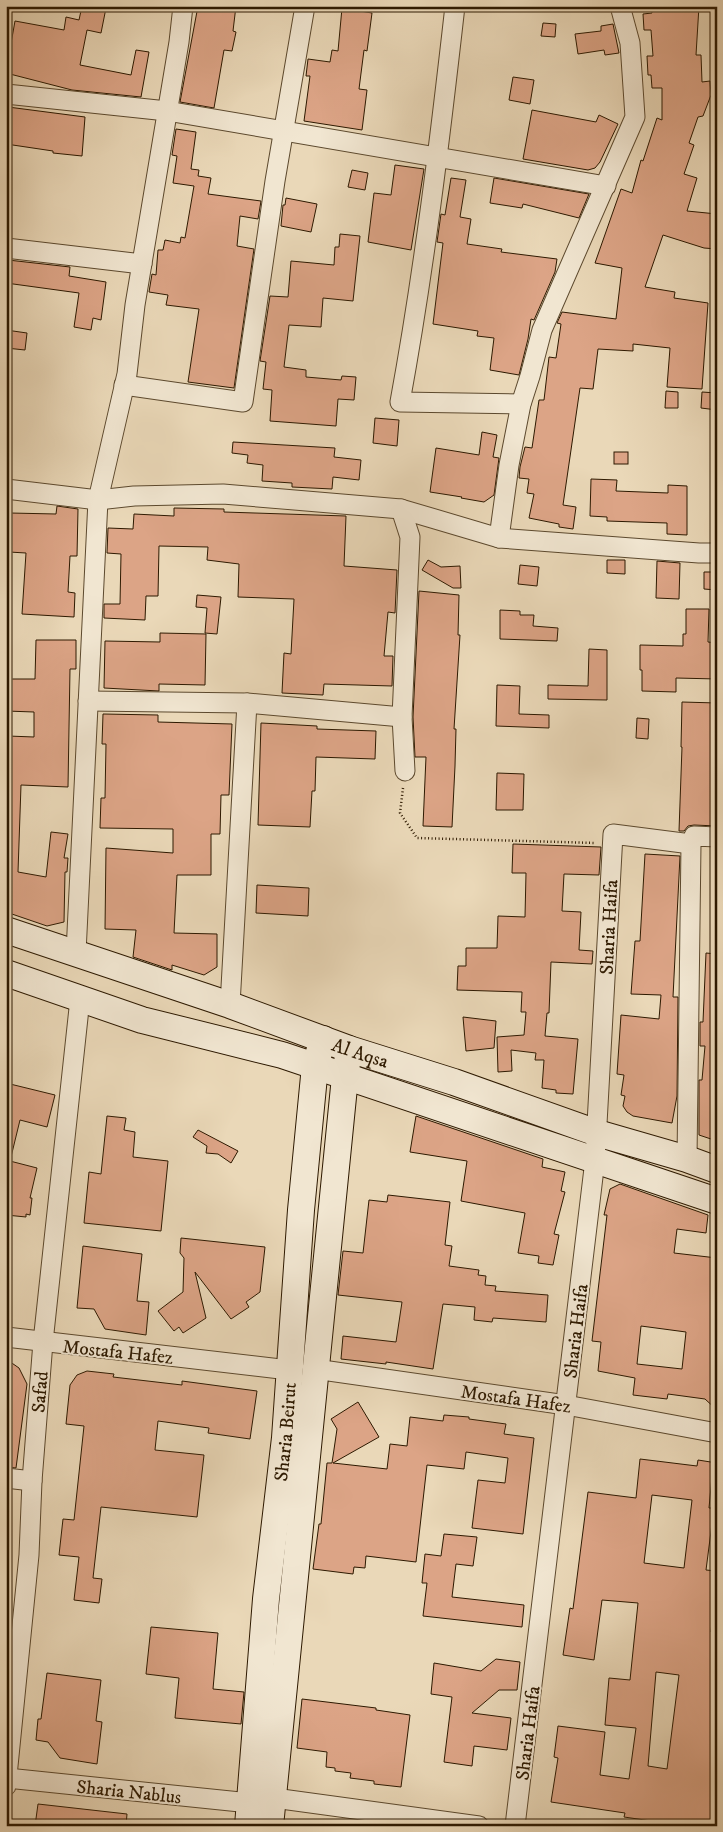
<svg xmlns="http://www.w3.org/2000/svg" width="723" height="1832" font-family="'IM FELL DW Pica',serif">
	<style>
		.building { fill: #dca486; stroke: #2d1900; fill-rule: evenodd }
		.lines { fill: none; stroke-linecap: round; stroke-linejoin: round }
		.minor-casing { stroke: #5c492e; stroke-width: 21 }
		.secondary-casing { stroke: #2d1900; stroke-width: 28 }
		.path { stroke: #2d1900; stroke-width: 2.5; stroke-dasharray: 1 2.5; stroke-linecap: butt }
		.minor { stroke: #f1e6d1; stroke-width: 19 }
		.secondary { stroke: #f1e6d1; stroke-width: 26 }
		.labels { text-anchor: middle; stroke-width: 4; stroke-linejoin: round; paint-order: stroke }
		.street-label { font-size: 19px; fill: #2d1900; stroke: #f1e6d1 }
	</style>
	<rect width="100%" height="100%" fill="#ead8b8"/>
	<filter id="stains"><feTurbulence type="fractalNoise" baseFrequency=".004" numOctaves="4"/><feColorMatrix values="0 0 0 0 .2 0 0 0 0 .09 0 0 0 0 .02 0 0 0 .5 -.17"/></filter>
	<radialGradient id="worn" r=".72"><stop offset=".6" stop-color="#630" stop-opacity="0"/><stop offset="1" stop-color="#630" stop-opacity=".3"/></radialGradient>
	<g class="building">
		<polygon points="82,6 106,8 101,33 87,30 80,65 131,75 136,50 149,52 141,97 72,90 6,73 6,48 10,49 15,21 64,30 66,17 79,20"/>
		<polygon points="198,6 236,6 233,31 236,32 232,51 224,50 214,108 180,102"/>
		<polygon points="651,6 699,6 696,55 701,55 702,82 710,81 711,95 703,116 698,117 689,143 694,145 684,174 697,178 687,211 717,214 717,249 704,248 663,235 645,287 675,292 674,298 708,303 702,389 667,387 670,348 633,344 633,351 598,349 593,389 580,388 563,505 576,507 573,529 559,527 559,524 529,518 534,494 527,493 529,479 519,478 520,467 525,447 532,448 539,400 544,400 549,357 556,358 561,324 557,323 562,312 616,319 622,268 595,263 621,189 632,193 641,160 643,161 657,118 662,120 662,88 652,88 651,75 648,75 647,56 653,56 651,30 644,30 643,14 652,13"/>
		<polygon points="342,8 372,13 367,51 364,50 359,89 367,90 362,130 304,121 310,76 306,76 308,59 330,62 332,50 338,51"/>
		<polygon points="543,23 556,24 555,37 541,36"/>
		<polygon points="613,24 619,53 605,55 604,50 578,54 575,34 601,31 601,26"/>
		<polygon points="513,77 534,80 530,104 509,100"/>
		<polygon points="8,107 85,117 82,156 53,153 53,151 6,144"/>
		<polygon points="532,110 596,122 599,115 618,124 600,162 595,168 588,170 523,159"/>
		<polygon points="176,129 196,132 191,169 199,170 198,176 211,178 208,194 261,201 258,219 240,216 237,246 254,249 234,388 188,382 199,309 166,305 168,295 149,292 152,274 156,275 158,250 163,250 165,240 180,243 181,237 185,238 194,186 173,183 177,156 172,155"/>
		<polygon points="395,165 424,169 411,250 368,242 374,193 391,195"/>
		<polygon points="352,170 368,173 365,190 348,187"/>
		<polygon points="451,178 466,180 460,217 471,219 467,244 502,249 501,252 557,259 555,272 534,320 531,319 528,339 519,375 490,370 494,338 477,336 478,331 433,324 443,243 437,242 441,214 445,215"/>
		<polygon points="494,178 589,194 579,218 523,204 522,208 490,203"/>
		<polygon points="286,198 317,204 311,232 281,226 283,205 285,205"/>
		<polygon points="340,234 360,236 353,301 323,298 321,327 289,325 284,367 306,370 306,377 341,380 342,376 356,377 354,400 338,399 336,426 270,421 272,390 263,389 266,362 260,361 270,296 288,297 291,261 334,265 335,247 339,247"/>
		<polygon points="8,260 70,267 69,276 106,282 101,320 93,318 91,330 74,327 79,293 6,283"/>
		<polygon points="6,330 27,333 25,350 6,348"/>
		<polygon points="666,391 678,392 678,408 665,408"/>
		<polygon points="702,392 717,393 717,410 701,408"/>
		<polygon points="375,418 399,420 397,446 373,443"/>
		<polygon points="482,432 497,435 493,457 499,458 494,495 484,502 461,498 462,497 430,492 436,448 479,455"/>
		<polygon points="233,442 335,448 334,457 361,460 359,480 333,477 332,489 292,487 292,483 262,481 263,465 247,463 248,455 232,453"/>
		<rect x="614" y="452" width="14" height="12"/>
		<polygon points="591,479 617,480 616,491 668,493 668,485 687,486 687,535 667,534 667,523 607,521 607,517 590,516"/>
		<polygon points="57,506 78,509 77,556 70,556 68,592 75,593 74,617 22,614 26,553 9,552 10,513 56,514"/>
		<polygon points="174,508 224,509 224,512 346,516 344,566 397,570 395,613 388,612 384,656 393,656 392,686 324,684 323,695 282,693 284,653 291,654 294,599 238,597 239,564 207,560 208,547 159,546 158,596 146,596 145,620 104,618 104,604 120,604 121,554 107,553 108,528 133,529 134,514 174,516"/>
		<polygon points="428,560 441,567 460,566 461,588 453,588 422,570"/>
		<polygon points="607,560 625,560 625,574 607,573"/>
		<polygon points="657,561 680,563 679,599 656,598"/>
		<polygon points="520,565 539,567 537,586 518,584"/>
		<polygon points="704,572 717,572 717,590 704,589"/>
		<polygon points="419,591 459,595 458,635 460,635 454,729 456,729 455,766 452,827 423,826 426,757 415,757 413,717"/>
		<polygon points="197,595 221,597 217,634 205,633 207,608 196,607"/>
		<polygon points="686,609 709,609 708,642 717,643 717,679 676,678 676,692 642,691 642,670 640,670 640,645 683,646 683,634 686,634"/>
		<polygon points="500,610 520,611 520,615 534,615 533,626 558,628 557,641 500,639"/>
		<polygon points="160,633 206,634 205,685 159,684 159,691 104,688 105,641 160,642"/>
		<polygon points="36,640 76,640 76,669 70,669 68,787 21,785 18,872 46,877 51,832 68,834 64,858 68,858 67,872 65,872 64,922 47,926 6,912 6,751 8,751 8,736 34,737 34,712 6,711 6,679 35,679"/>
		<polygon points="589,649 607,650 607,700 548,699 548,685 588,686"/>
		<polygon points="497,685 520,686 519,714 549,715 549,728 496,726"/>
		<polygon points="682,702 717,703 717,826 694,825 688,826 684,831 679,831 682,747 681,747"/>
		<polygon points="103,714 158,715 158,722 232,724 229,795 221,795 220,834 211,834 211,875 177,875 174,933 217,934 217,967 204,975 172,965 172,970 133,957 136,930 105,929 106,848 173,853 173,829 100,828 101,798 105,798 106,744 102,744"/>
		<polygon points="637,718 649,719 648,739 636,738"/>
		<polygon points="261,723 317,726 317,729 376,731 375,759 316,757 315,791 312,791 310,827 258,825"/>
		<polygon points="497,773 524,774 523,810 496,810"/>
		<polygon points="513,844 601,847 599,875 564,874 562,911 581,912 579,950 593,951 592,964 551,962 549,1013 547,1013 545,1036 578,1039 573,1094 556,1093 556,1090 542,1088 544,1060 535,1060 536,1053 511,1050 512,1071 498,1072 497,1037 524,1035 526,1012 521,1012 522,992 457,990 458,966 466,966 466,948 497,948 498,916 525,917 526,873 512,873"/>
		<polygon points="645,854 680,856 673,997 678,997 677,1096 672,1123 633,1116 627,1112 623,1106 625,1096 621,1095 624,1075 617,1074 621,1015 659,1019 661,995 631,994 635,941 640,941"/>
		<polygon points="257,885 309,888 308,916 256,913"/>
		<polygon points="706,953 717,954 717,1141 699,1135 699,1080 702,1080 705,1046 700,1046 700,1022 703,1022"/>
		<polygon points="463,1017 496,1021 494,1048 466,1051"/>
		<polygon points="6,1083 55,1095 47,1127 20,1120 11,1157 6,1156"/>
		<polygon points="107,1116 126,1118 124,1130 135,1132 133,1157 168,1161 161,1231 84,1223 89,1172 101,1174"/>
		<polygon points="416,1116 543,1159 542,1167 565,1172 561,1191 565,1192 554,1234 559,1235 553,1265 538,1263 539,1256 518,1253 525,1213 461,1201 467,1161 410,1152"/>
		<polygon points="198,1130 238,1151 231,1163 218,1154 206,1153 207,1146 193,1137"/>
		<polygon points="6,1160 37,1168 30,1198 32,1198 30,1215 26,1214 26,1217 6,1215"/>
		<path d="M620,1184L708,1215L706,1233L677,1229L674,1253L717,1258V1410L705,1399L668,1394L667,1399L633,1395L635,1378L598,1371L601,1342L592,1341L607,1215H604L610,1189ZM641,1326L686,1332L682,1369L637,1364Z"/>
		<polygon points="388,1195 450,1202 445,1245 452,1246 449,1266 479,1270 478,1275 486,1276 485,1285 496,1286 495,1291 548,1295 546,1322 493,1318 492,1322 474,1320 475,1307 443,1304 433,1369 386,1362 386,1364 341,1359 343,1336 396,1342 402,1302 338,1295 343,1251 363,1253 369,1200 387,1202"/>
		<polygon points="181,1238 265,1247 260,1292 246,1302 249,1307 231,1319 195,1272 206,1318 183,1333 179,1327 174,1331 158,1311 183,1292 184,1258 180,1253"/>
		<polygon points="83,1246 142,1254 137,1301 149,1302 146,1335 105,1329 94,1309 77,1308"/>
		<polygon points="6,1359 19,1368 27,1384 16,1468 6,1467"/>
		<polygon points="87,1371 114,1374 113,1377 182,1385 182,1381 257,1391 250,1439 208,1433 209,1428 158,1421 155,1450 204,1455 197,1517 101,1507 93,1578 102,1579 99,1603 74,1600 79,1557 59,1555 63,1519 74,1520 84,1426 66,1424 70,1385 77,1375"/>
		<polygon points="358,1402 379,1437 333,1463 387,1469 390,1444 407,1446 410,1417 443,1421 444,1415 469,1417 469,1419 506,1424 504,1434 534,1438 523,1534 472,1528 478,1480 505,1483 508,1458 466,1452 464,1469 427,1465 416,1562 366,1556 365,1568 354,1567 353,1574 313,1569 319,1524 321,1524 327,1463 332,1463 337,1429 331,1419"/>
		<path d="M640,1459L697,1466L698,1460L717,1463V1477L712,1476L709,1508H714L706,1570L717,1571L711,1632L717,1633L715,1690L717,1691V1826H686L624,1817L625,1813L551,1802L558,1758L554,1757L558,1726L605,1732L600,1775L629,1779L636,1728L605,1725L609,1678L630,1680L638,1603L602,1600L594,1660L563,1655L570,1608L573,1609L588,1492L636,1498ZM652,1495L692,1500L684,1568L644,1563ZM656,1672L679,1675L667,1769L648,1766Z"/>
		<polygon points="444,1534 477,1537 473,1566 456,1564 452,1597 524,1605 522,1627 423,1616 427,1583 422,1583 425,1554 441,1556"/>
		<polygon points="151,1627 218,1633 213,1689 244,1692 241,1724 175,1718 179,1678 146,1674"/>
		<polygon points="496,1659 520,1662 517,1690 499,1690 472,1713 511,1718 507,1750 474,1746 472,1766 444,1762 452,1697 431,1694 434,1663 481,1671"/>
		<polygon points="47,1673 101,1680 96,1721 102,1722 97,1764 60,1758 48,1742 36,1740 38,1719 41,1719"/>
		<polygon points="302,1699 376,1708 376,1710 410,1715 401,1787 374,1784 374,1781 350,1778 351,1773 335,1771 335,1768 326,1767 327,1752 297,1748"/>
		<polygon points="38,1804 127,1814 126,1826 35,1826"/>
	</g>
	<g class="lines">
		<defs>
			<g id="minor">
				<path d="M455,6C440,139 424,271 400,402L521,404"/>
				<polyline points="6,94 167,111 606,186"/>
				<polyline points="6,248 142,264"/>
				<polyline points="124,385 243,402 275,181 305,6"/>
				<polyline points="6,489 98,500 134,496 223,494 401,509 499,538 699,553 717,553"/>
				<polyline points="401,509 410,537 402,717 405,771"/>
				<polyline points="499,538 509,465 521,404 530,376 542,330 635,117 630,43 620,6"/>
				<polyline points="88,701 247,703 402,717"/>
				<polyline points="76,953 98,500 127,374 135,305 179,42 183,6"/>
				<polyline points="230,1005 247,703"/>
				<polyline points="687,1159 691,844 694,836 717,837"/>
				<polyline points="6,1337 289,1370"/>
				<polyline points="315,1369 566,1405 717,1433"/>
				<polyline points="6,1478 32,1481"/>
				<polyline points="7,1778 250,1803"/>
				<polyline points="6,1786 29,1555 32,1481 43,1342 80,999"/>
				<polyline points="274,1798 479,1826"/>
				<polyline points="515,1826 595,1160 613,834 691,844"/>
			</g>
			<g id="secondary">
				<path id="s1" d="M6,930L230,1005L349,1049L454,1082L597,1133L687,1159L717,1170"/>
				<polyline points="6,973 142,1020 282,1055 717,1201"/>
				<path id="s2" d="M248,1826L266,1599L285,1438L301,1210L315,1066L323,1039"/>
				<polyline points="270,1826 345,1077 349,1049"/>
			</g>
		</defs>
		<use href="#minor" class="minor-casing"/>
		<use href="#secondary" class="secondary-casing"/>
		<polyline class="path" points="403,788 400,813 417,838 596,843"/>
		<use href="#minor" class="minor"/>
		<use href="#secondary" class="secondary"/>
	</g>
	<g class="labels">
		<g class="street-label">
			<text transform="translate(608 927) rotate(-87)" y="7">Sharia Haifa</text>
			<text dy="7" stroke="none"><textPath href="#s1" startOffset="375">Al Aqsa</textPath></text>
			<text transform="translate(575 1331) rotate(-83)" y="7">Sharia Haifa</text>
			<text transform="translate(118 1351) rotate(6)" y="7">Mostafa Hafez</text>
			<text transform="translate(39 1392) rotate(-85)" y="7">Safad</text>
			<text transform="translate(516 1398) rotate(8)" y="7">Mostafa Hafez</text>
			<text dy="7" stroke="none"><textPath href="#s2" startOffset="396">Sharia Beirut</textPath></text>
			<text transform="translate(527 1733) rotate(-83)" y="7">Sharia Haifa</text>
			<text transform="translate(129 1791) rotate(6)" y="7">Sharia Nablus</text>
		</g>
	</g>
	<rect width="723" height="1832" fill="none" stroke="#ead8b8" stroke-width="25"/>
	<rect x="8" y="8" width="708" height="1817" fill="none" stroke="#2d1900" stroke-width="2.5"/>
	<rect x="12" y="12" width="698" height="1807" fill="none" stroke="#2d1900"/>
	<rect width="100%" height="100%" filter="url(#stains)"/>
	<rect width="100%" height="100%" fill="url(#worn)"/>
</svg>
